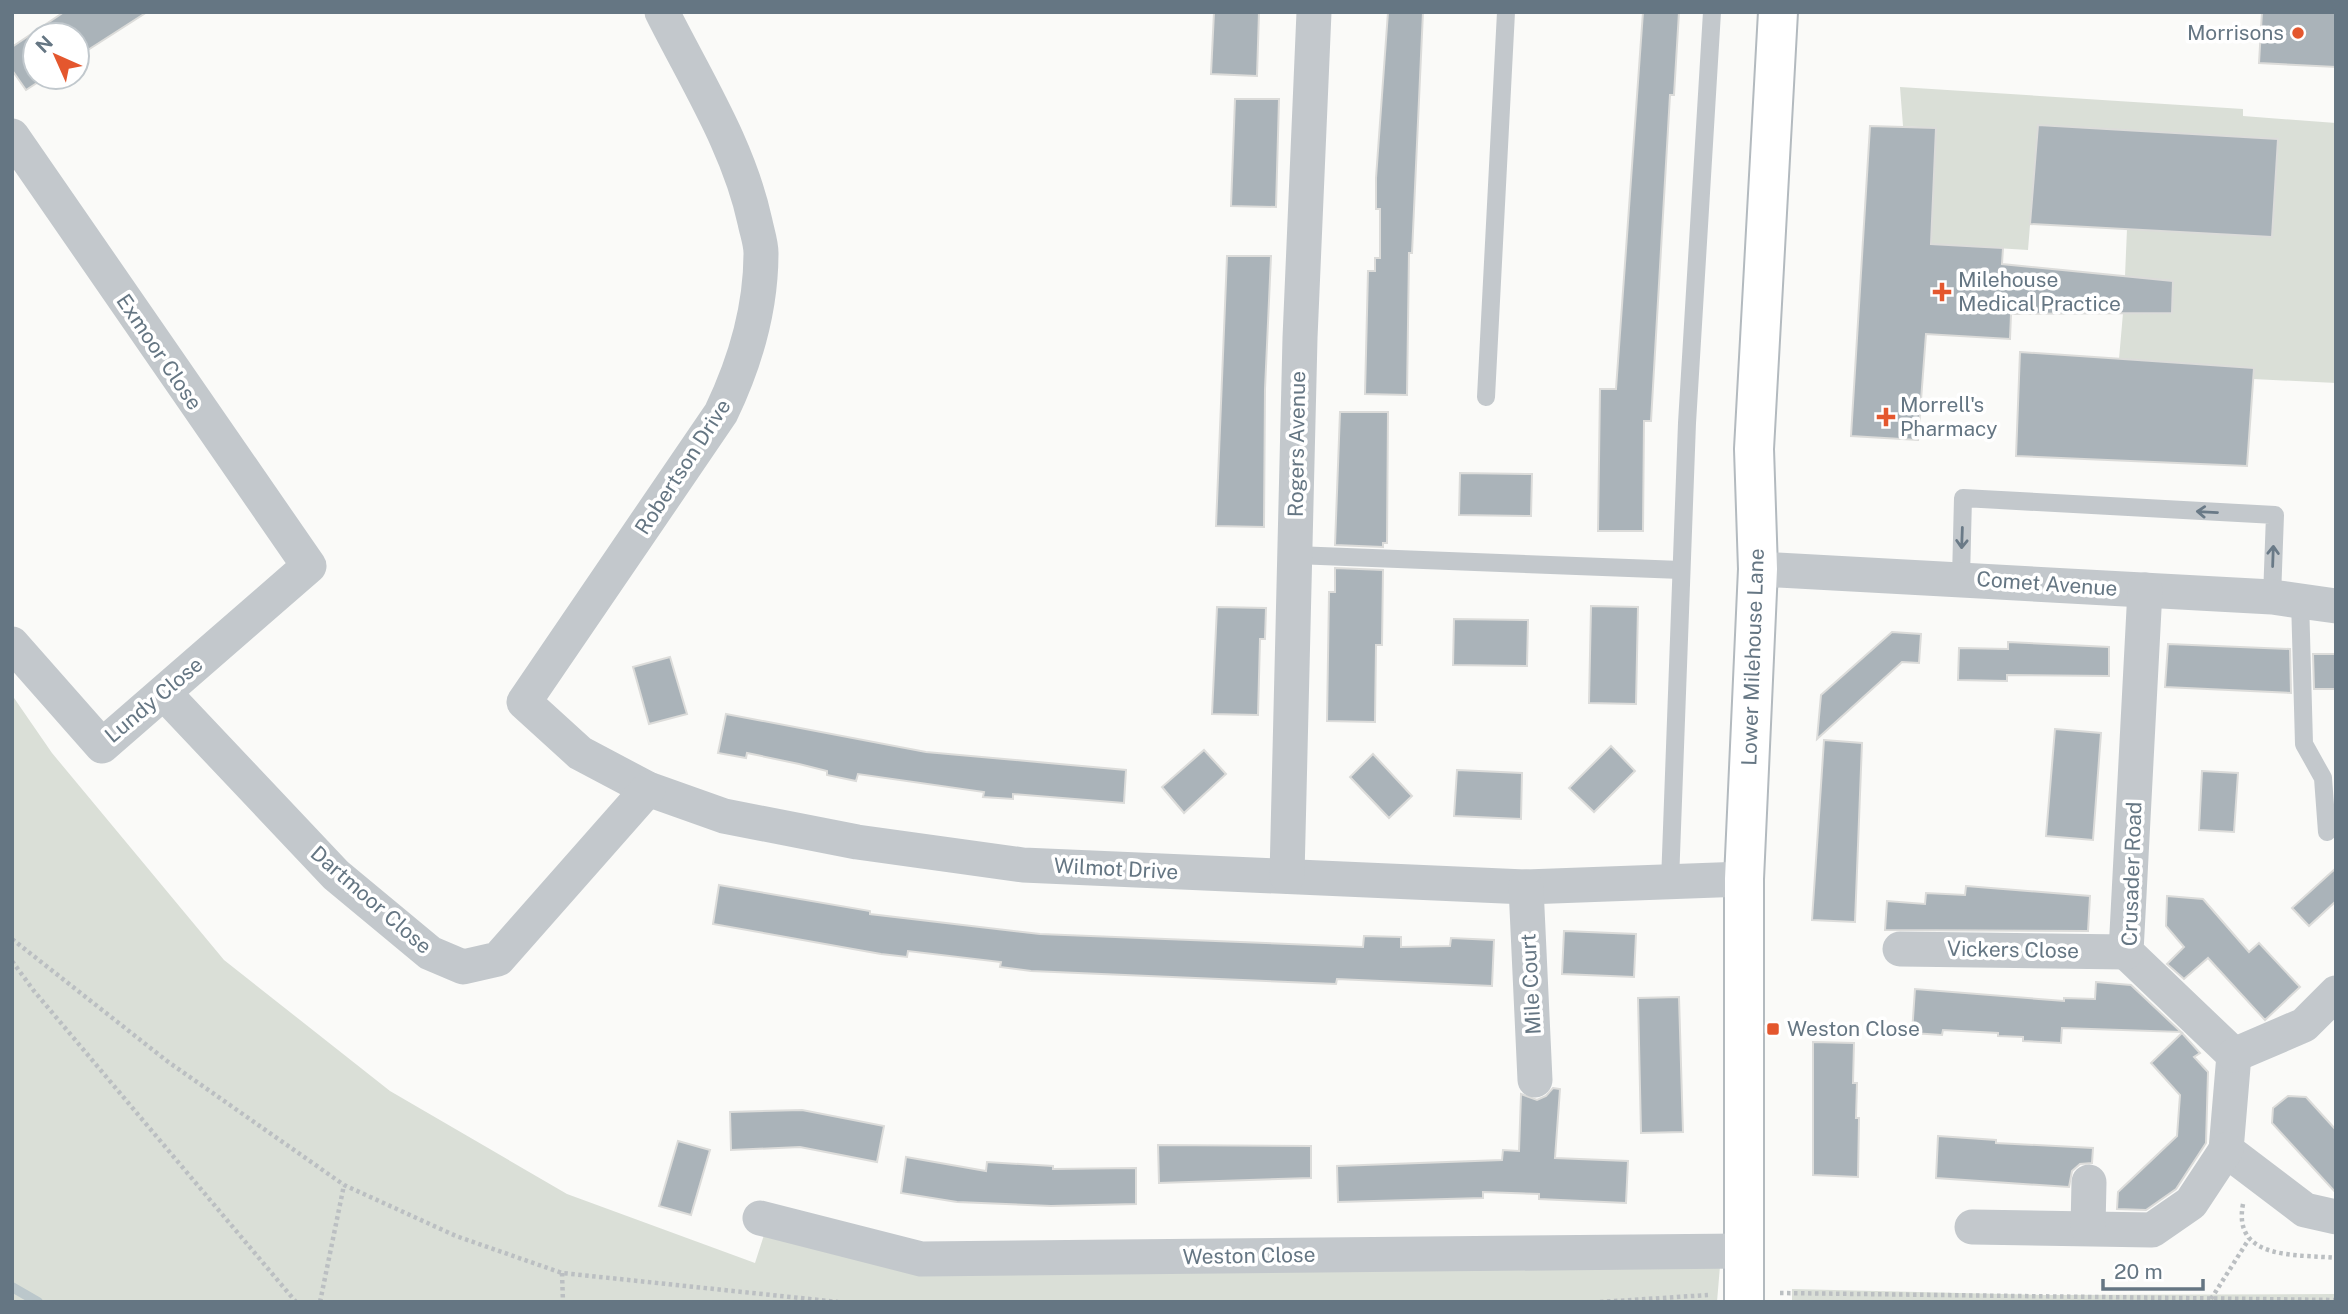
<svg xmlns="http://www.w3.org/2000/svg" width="2348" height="1314" font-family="'Public Sans',sans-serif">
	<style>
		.green { fill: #dadfd7 }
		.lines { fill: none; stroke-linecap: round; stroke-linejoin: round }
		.stream { stroke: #bbc7cb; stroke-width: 10 }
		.building { fill: #aab3b9; stroke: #dcdcda; stroke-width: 2 }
		.secondary-casing { stroke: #b3babf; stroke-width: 42 }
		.path { stroke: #bbbfc2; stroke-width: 4.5; stroke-dasharray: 3.5 3.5; stroke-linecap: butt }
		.service { stroke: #c3c8cc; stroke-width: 18 }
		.minor { stroke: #c3c8cc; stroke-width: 35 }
		.secondary { stroke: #fff; stroke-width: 38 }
		.oneway { stroke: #6a7a87 }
		.poi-dot { fill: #e4572e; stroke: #fff; stroke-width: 2.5 }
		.labels { text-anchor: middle; stroke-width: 7; stroke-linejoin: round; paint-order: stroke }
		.poi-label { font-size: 21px; fill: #657683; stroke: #fff; text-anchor: start }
		.street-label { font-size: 21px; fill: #657683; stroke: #fff }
	</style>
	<rect width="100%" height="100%" fill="#fafaf8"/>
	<g class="green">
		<polygon points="1900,87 2243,109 2243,116 2336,123 2336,383 2253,379 2253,368 2119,359 2123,313 2172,313 2125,276 2127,229 2272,237 2278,139 2038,125 2028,250 1931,244 1935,128 1903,126"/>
		<polygon points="12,695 52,753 224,960 390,1091 567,1194 755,1263 764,1235 901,1268 1720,1266 1717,1302 12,1302"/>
		<polygon points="1792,1289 2045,1295 2336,1294 2336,1302 1792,1302"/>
	</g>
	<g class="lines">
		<polyline class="stream" points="12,1287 38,1302"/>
	</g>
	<g class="building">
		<polygon points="64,12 147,12 77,57 77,35 35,35 35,77 46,77 26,90 12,70 12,47"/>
		<polygon points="1214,12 1259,12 1257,76 1211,74"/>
		<polygon points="1388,12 1423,12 1412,253 1409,253 1407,395 1365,394 1368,271 1375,271 1375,258 1380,258 1380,209 1376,209 1376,178"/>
		<polygon points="1643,12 1679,12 1674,95 1670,95 1651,421 1644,421 1643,531 1598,531 1600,389 1616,389"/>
		<polygon points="2262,12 2336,12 2336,67 2259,63"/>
		<polygon points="1235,99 1279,99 1276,207 1231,206"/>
		<polygon points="2038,125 2278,139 2272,237 2030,224"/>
		<polygon points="1870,126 1936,128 1931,244 2003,248 2002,264 2173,281 2172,313 2011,314 2010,339 1926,334 1918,440 1851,436"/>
		<polygon points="1227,256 1271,256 1265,389 1264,527 1216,526"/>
		<polygon points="2020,352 2254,368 2247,466 2016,456"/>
		<polygon points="1340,412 1388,412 1387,543 1383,543 1383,547 1335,545"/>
		<polygon points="1460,473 1532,474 1531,516 1459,515"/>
		<polygon points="1335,568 1383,570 1382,645 1376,645 1375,722 1327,721 1329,592 1335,592"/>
		<polygon points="1591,606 1638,607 1636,704 1589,703"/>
		<polygon points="1217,607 1266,608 1265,639 1260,639 1258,715 1212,714"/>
		<polygon points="1454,619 1528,620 1527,666 1453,665"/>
		<polygon points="1892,632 1921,634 1919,663 1902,662 1817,739 1821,695"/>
		<polygon points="2008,642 2109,647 2109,676 2007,675 2007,681 1958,680 1959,648 2008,649"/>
		<polygon points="2168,644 2290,649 2291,693 2165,687"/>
		<polygon points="2313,654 2336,654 2336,689 2314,689"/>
		<polygon points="670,657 687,714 649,724 633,667"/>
		<polygon points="726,714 926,752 1126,770 1124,803 1013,794 1013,799 983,797 984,792 858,774 856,781 827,775 827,771 799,764 747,753 746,758 718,753"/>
		<polygon points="2055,729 2101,733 2093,840 2046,836"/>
		<polygon points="1824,740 1862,743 1855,922 1812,920"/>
		<polygon points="1611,746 1635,771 1594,812 1569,788"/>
		<polygon points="1204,750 1226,774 1184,813 1162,787"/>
		<polygon points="1373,754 1412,796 1389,818 1350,777"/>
		<polygon points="1457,770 1522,773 1521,819 1454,816"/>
		<polygon points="2202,771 2238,773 2234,832 2199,830"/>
		<polygon points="2336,868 2336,901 2309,926 2292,908"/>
		<polygon points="719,885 870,911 870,914 1040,934 1363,947 1364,936 1401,937 1401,947 1450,946 1451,938 1494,940 1492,986 1337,979 1336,984 1031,971 1000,967 1001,962 908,951 907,957 881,954 713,924"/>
		<polygon points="1966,886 2090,896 2088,931 1885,930 1887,901 1925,904 1926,893 1965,895"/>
		<polygon points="2167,896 2203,899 2249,952 2259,943 2300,987 2265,1020 2208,958 2184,979 2167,964 2184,947 2166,926"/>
		<polygon points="1564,931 1636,934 1634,977 1562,974"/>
		<polygon points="2096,982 2131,985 2181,1032 2062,1028 2061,1043 2023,1041 2023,1037 1998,1036 1998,1033 1943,1030 1942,1035 1912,1033 1915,989 2064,1001 2064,998 2095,999"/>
		<polygon points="1679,997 1683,1132 1641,1133 1638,998"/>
		<polygon points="2182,1033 2200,1053 2194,1057 2208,1072 2206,1143 2176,1189 2146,1210 2117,1209 2118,1192 2177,1136 2180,1095 2151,1063"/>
		<polygon points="1813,1042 1854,1043 1853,1083 1857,1083 1856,1118 1859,1118 1858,1177 1813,1175"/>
		<polygon points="1553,1088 1560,1089 1555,1158 1628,1161 1626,1203 1539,1199 1539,1194 1483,1192 1483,1198 1338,1202 1337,1166 1502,1160 1503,1150 1519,1151 1521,1094 1537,1100 1546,1096"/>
		<polygon points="2288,1096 2306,1097 2336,1130 2336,1193 2272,1123 2273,1108"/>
		<polygon points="802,1110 884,1126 877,1162 800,1147 731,1150 730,1112"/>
		<polygon points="1938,1136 1996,1140 1996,1143 2093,1148 2092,1163 2080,1164 2072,1171 2069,1187 1936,1178"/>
		<polygon points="678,1141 710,1150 691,1215 659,1206"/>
		<polygon points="1158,1145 1311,1146 1311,1178 1159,1183"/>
		<polygon points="906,1157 986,1171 987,1162 1053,1166 1053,1169 1136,1168 1136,1204 1051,1206 957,1202 901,1193"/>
	</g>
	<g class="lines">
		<defs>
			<polyline id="secondary" points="1744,1302 1744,879 1758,569 1754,449 1778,12"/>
		</defs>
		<use href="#secondary" class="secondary-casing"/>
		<g class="path">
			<polyline points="12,939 167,1061 344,1185 456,1236 562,1273 838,1302"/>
			<polyline points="12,961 34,991 296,1302"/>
			<path d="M2243,1204C2232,1261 2298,1254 2336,1258"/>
			<polyline points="562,1273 563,1302"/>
			<polyline points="1780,1293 2336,1300"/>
			<polyline points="2211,1299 2249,1239"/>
			<polyline points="320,1302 344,1185"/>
			<polyline points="1600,1302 1708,1295"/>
		</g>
		<g class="service">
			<polyline points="1486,397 1506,12"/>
			<polyline points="1295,555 1681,570"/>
			<polyline points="1961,578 1963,498 2275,515 2272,597"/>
			<polyline points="2300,599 2304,744 2323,778 2327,832"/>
			<polyline points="1670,882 1687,423 1712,12"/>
		</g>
		<g class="minor">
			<path d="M662,12C696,80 739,147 755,222C757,232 761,243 761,253C761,309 745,363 721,413L524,702L580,753L648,789L724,816L857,842L1023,865L1526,887L1744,879"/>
			<polyline points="12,136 309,566 102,746 12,644"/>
			<polyline points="1758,569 2272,597 2336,606"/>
			<polyline points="2145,590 2126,952 2234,1055 2226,1150 2305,1210 2336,1217"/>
			<polyline points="164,693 336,875 430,953 463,967 498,959 648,789"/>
			<polyline points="1287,876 1300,338 1314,12"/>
			<polyline points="1526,887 1535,1080"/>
			<polyline points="1900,949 2126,952"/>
			<polyline points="2234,1055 2304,1025 2336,993"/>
			<polyline points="760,1218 921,1259 1742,1251"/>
			<polyline points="1972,1227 2152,1230 2191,1203 2226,1150"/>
			<polyline points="2088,1228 2089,1182"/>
		</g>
		<use href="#secondary" class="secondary"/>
	</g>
	<defs><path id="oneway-shaft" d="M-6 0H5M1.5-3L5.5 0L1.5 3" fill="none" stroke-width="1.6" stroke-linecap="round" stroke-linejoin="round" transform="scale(1.75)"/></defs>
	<g class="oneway">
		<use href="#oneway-shaft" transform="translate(2207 512) rotate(-177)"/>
		<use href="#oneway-shaft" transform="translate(1962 538) rotate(92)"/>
		<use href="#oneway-shaft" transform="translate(2273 556) rotate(-88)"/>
	</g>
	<g class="poi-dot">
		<circle cx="2298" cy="33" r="7"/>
		<path d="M1938.5 281.5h7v7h7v7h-7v7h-7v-7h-7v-7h7z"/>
		<path d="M1882.5 406.5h7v7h7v7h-7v7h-7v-7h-7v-7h7z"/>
		<rect x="1766" y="1022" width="14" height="14" rx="3.5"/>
	</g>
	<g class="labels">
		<g class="poi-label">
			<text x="2284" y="40" text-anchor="end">Morrisons</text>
			<text x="1958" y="287">Milehouse<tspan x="1958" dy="24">Medical Practice</tspan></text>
			<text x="1900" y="412">Morrell's<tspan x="1900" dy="24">Pharmacy</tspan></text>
			<text x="1787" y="1036">Weston Close</text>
		</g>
		<g class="street-label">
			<text transform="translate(159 352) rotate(56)" y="7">Exmoor Close</text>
			<text transform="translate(1297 444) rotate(-89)" y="7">Rogers Avenue</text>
			<text transform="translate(683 467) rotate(-57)" y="7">Robertson Drive</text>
			<text transform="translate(2047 584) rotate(4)" y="7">Comet Avenue</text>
			<text transform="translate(1753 657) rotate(-88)" y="7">Lower Milehouse Lane</text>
			<text transform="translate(154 700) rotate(-40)" y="7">Lundy Close</text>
			<text transform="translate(1116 869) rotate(3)" y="7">Wilmot Drive</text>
			<text transform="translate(2132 874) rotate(-88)" y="7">Crusader Road</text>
			<text transform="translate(371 900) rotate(41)" y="7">Dartmoor Close</text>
			<text transform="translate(2013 950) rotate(1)" y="7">Vickers Close</text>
			<text transform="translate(1531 984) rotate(-93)" y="7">Mile Court</text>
			<text transform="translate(1249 1256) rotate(-1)" y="7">Weston Close</text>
		</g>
	</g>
	<rect width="2348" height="1314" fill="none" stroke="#657683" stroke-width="28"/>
	<g transform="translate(56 56) rotate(315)"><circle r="33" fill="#ffffff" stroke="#c1c8cd" stroke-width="2"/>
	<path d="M0-5L12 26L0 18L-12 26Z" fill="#e4572e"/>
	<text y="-10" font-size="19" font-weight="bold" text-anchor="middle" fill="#657683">N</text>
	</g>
	<path d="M2103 1279v10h100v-10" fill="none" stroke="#657683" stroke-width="3.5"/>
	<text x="2114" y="1279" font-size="21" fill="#657683" stroke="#ffffff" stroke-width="5" paint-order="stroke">20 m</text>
</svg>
